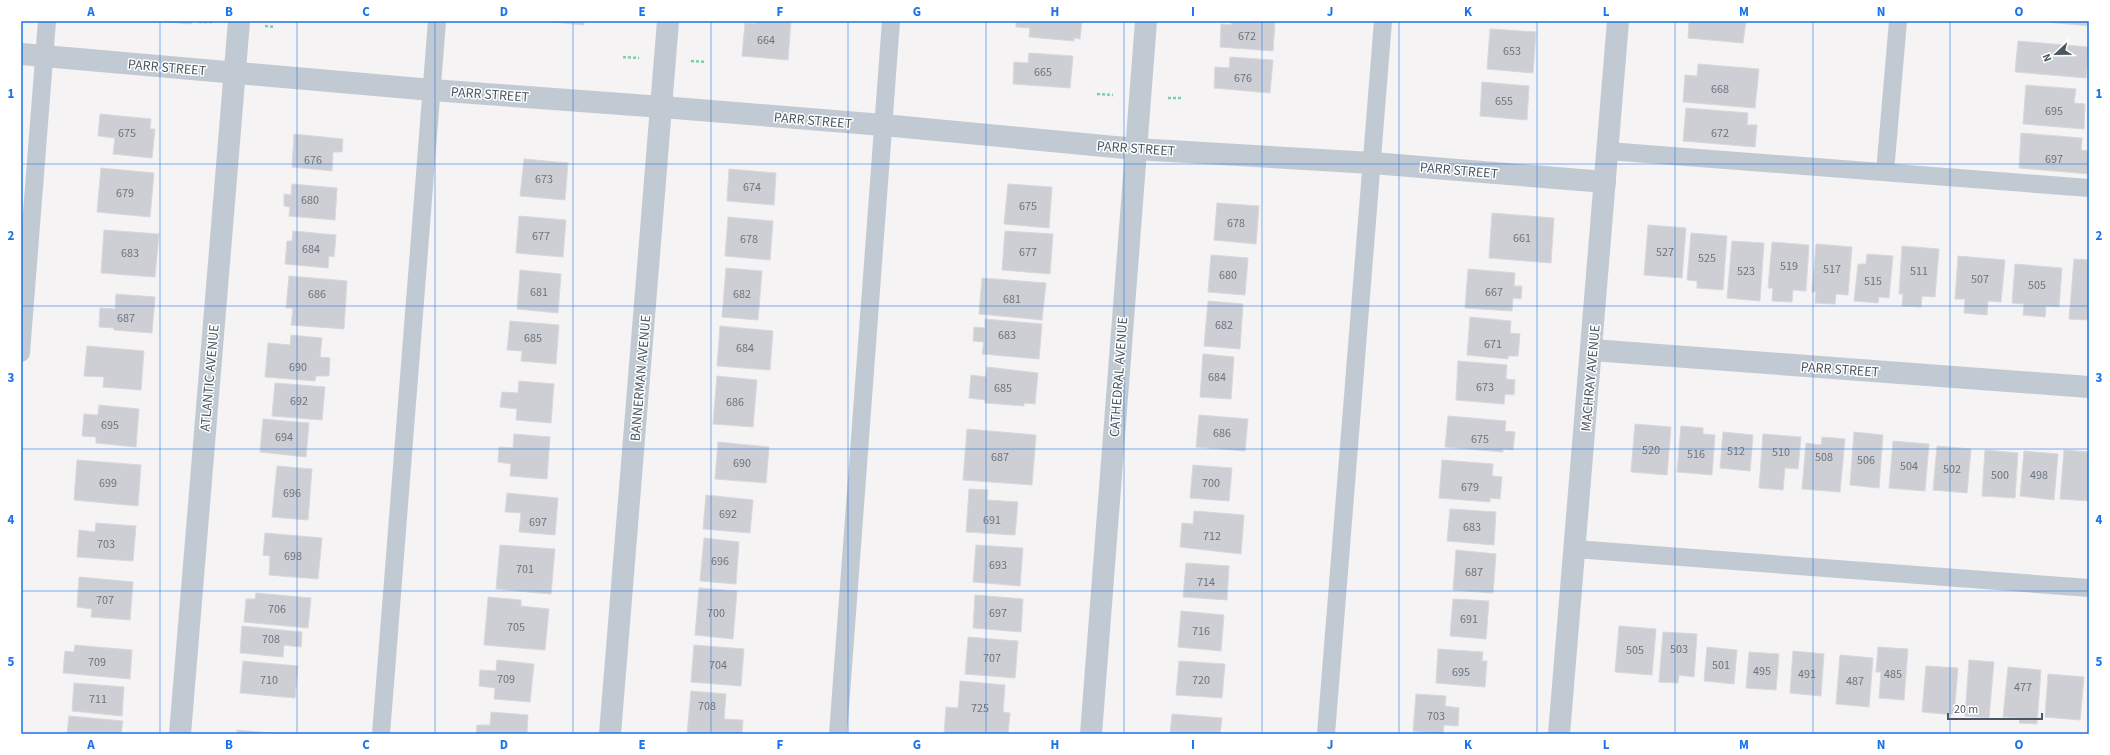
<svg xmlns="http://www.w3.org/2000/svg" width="2110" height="755" font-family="'Source Sans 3',sans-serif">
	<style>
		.building { fill: #cdcfd5; stroke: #d7d9de }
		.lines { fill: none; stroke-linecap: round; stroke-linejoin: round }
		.path { stroke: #7ad0a6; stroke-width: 2.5; stroke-dasharray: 3 2; stroke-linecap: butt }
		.lane { stroke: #c1cad2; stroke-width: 18 }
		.street { stroke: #c1cad2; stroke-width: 22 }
		.grid { fill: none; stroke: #1a73e8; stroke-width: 1; stroke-opacity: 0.55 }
		.labels { text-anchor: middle; stroke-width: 3; stroke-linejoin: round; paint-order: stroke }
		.number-label { font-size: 12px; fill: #6b747e }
		.street-label { font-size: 14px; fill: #4a5661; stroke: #fff }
		.neatline { fill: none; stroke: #1a73e8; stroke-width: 1.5 }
		.grid-label { font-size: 13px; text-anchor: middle; font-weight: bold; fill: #1a73e8 }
	</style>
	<rect width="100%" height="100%" fill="#f5f3f3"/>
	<g class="building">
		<polygon points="157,21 192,21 191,24"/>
		<polygon points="544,21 584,21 584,25"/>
		<polygon points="756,21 791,21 788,60 742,56 745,23 756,24"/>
		<polygon points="1016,21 1082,21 1080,39 1074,38 1074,41 1029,37 1030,28 1016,27"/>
		<polygon points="1232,21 1275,21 1273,51 1220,47 1221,24 1231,25"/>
		<polygon points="1689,21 1746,21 1743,43 1688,38"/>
		<polygon points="2035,21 2089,21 2089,26"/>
		<polygon points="1490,29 1536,32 1533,73 1487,69"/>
		<polygon points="2018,41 2089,47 2086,78 2015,72"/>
		<polygon points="1029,53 1073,56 1070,88 1013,84 1014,62 1028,63"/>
		<polygon points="1230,57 1273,60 1270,93 1214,88 1215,67 1229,68"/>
		<polygon points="1698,64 1759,69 1755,108 1683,102 1685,75 1697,76"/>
		<polygon points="1482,82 1529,86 1527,120 1480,116"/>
		<polygon points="2026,85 2076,89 2074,103 2085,104 2084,129 2023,124"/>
		<polygon points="1686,108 1748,113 1747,125 1757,125 1755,147 1683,141"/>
		<polygon points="100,114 151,119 150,129 155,129 152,158 113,154 115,138 98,136"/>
		<polygon points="2021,133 2082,138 2081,150 2089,151 2089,174 2019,168"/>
		<polygon points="294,134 343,139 342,152 333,152 332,171 292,167"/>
		<polygon points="524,159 568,163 565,200 520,196"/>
		<polygon points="101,168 154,173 150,217 97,212"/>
		<polygon points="729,169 776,173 774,205 727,201"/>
		<polygon points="292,184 337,188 335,220 289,216 290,207 284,206 284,194 291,195"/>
		<polygon points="1008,184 1052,187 1049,228 1004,224"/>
		<polygon points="1217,203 1259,206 1256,244 1214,240"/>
		<polygon points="1492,213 1554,218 1551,263 1489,258"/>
		<polygon points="519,216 566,220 563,257 516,253"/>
		<polygon points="728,217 773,221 770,260 725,256"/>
		<polygon points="1648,225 1686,228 1682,278 1644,275"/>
		<polygon points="104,230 159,234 155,277 101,273"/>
		<polygon points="293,231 336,235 334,257 329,256 328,268 285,264 287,241 292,241"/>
		<polygon points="1005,231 1053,234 1050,274 1002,270"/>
		<polygon points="1691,233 1727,236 1723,290 1697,288 1697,281 1687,280"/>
		<polygon points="1732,241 1764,243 1760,301 1727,298"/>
		<polygon points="1772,242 1809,245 1806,291 1793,290 1792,302 1772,301 1773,288 1768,288"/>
		<polygon points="1816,244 1852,247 1848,295 1836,294 1835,304 1815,303 1816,292 1812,292"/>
		<polygon points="1902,246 1939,249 1935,297 1922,296 1921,307 1902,306 1903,294 1899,294"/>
		<polygon points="1867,254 1893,256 1889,298 1879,297 1878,303 1854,301 1858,264 1866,264"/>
		<polygon points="1211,255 1248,258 1245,295 1208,292"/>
		<polygon points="1958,256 2005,260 2001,302 1988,301 1987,315 1964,313 1965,299 1955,299"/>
		<polygon points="2074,259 2089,260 2089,320 2069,319"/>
		<polygon points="2015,264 2062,268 2059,307 2046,306 2045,317 2023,315 2024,304 2012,303"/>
		<polygon points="726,268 762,271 758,320 722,317"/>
		<polygon points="1468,269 1515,273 1514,286 1522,286 1521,299 1513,298 1512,311 1465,308"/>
		<polygon points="520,270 561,274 558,313 517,309"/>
		<polygon points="289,276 347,281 344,329 291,325 293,308 286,308"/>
		<polygon points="982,278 1046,283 1042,320 979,314"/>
		<polygon points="116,294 155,297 152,333 114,330 114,328 99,327 100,308 115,309"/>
		<polygon points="1208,301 1243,304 1240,349 1204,346"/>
		<polygon points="1470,317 1511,321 1510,333 1520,334 1518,356 1508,356 1508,359 1467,355"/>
		<polygon points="985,319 1042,324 1039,359 982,354 984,342 973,341 974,327 985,328"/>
		<polygon points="510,321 559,325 556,364 521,361 522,351 507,350"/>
		<polygon points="720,326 773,331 770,370 717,366"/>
		<polygon points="291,335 322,338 320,357 330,358 329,376 316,376 315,381 265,377 268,343 290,345"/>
		<polygon points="87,346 144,351 141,390 103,387 104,377 84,376"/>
		<polygon points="1203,354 1234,357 1231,399 1200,397"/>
		<polygon points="1458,361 1507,365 1506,379 1515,380 1514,395 1505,394 1504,404 1456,400"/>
		<polygon points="987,367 1038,373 1035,404 1024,403 1024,406 985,403 985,400 969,398 971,375 986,377"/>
		<polygon points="717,376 757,380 753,427 713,424"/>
		<polygon points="519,381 554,384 551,423 516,420 517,409 500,407 502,392 518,393"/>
		<polygon points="275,383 325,387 322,420 272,416"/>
		<polygon points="99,405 139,409 136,447 96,443 96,437 82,436 84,414 98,415"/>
		<polygon points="1199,415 1248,419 1245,451 1196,447"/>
		<polygon points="1448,416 1506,421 1505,431 1515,432 1513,450 1503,449 1503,452 1445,447"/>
		<polygon points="263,419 309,423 306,457 260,452"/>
		<polygon points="1635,424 1671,427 1667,475 1631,472"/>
		<polygon points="1681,426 1703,428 1703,434 1715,435 1712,475 1677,472"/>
		<polygon points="967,429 1036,435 1032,485 963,480"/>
		<polygon points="1723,432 1753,435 1750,471 1720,468"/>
		<polygon points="1854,432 1883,435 1879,488 1850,485"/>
		<polygon points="514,434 550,437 547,479 510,476 511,464 498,462 499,447 513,448"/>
		<polygon points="1763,434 1801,437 1798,469 1785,468 1783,490 1759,488"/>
		<polygon points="1822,437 1845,439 1840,492 1802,489 1806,443 1821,445"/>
		<polygon points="1893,441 1929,444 1925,491 1889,488"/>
		<polygon points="718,442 769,447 766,483 715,479"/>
		<polygon points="1937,446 1971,449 1967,493 1933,490"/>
		<polygon points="1985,450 2018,453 2015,498 1982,496"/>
		<polygon points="2064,450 2089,452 2089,501 2060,499"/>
		<polygon points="2024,451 2058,454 2054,500 2020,496"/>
		<polygon points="77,460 141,465 138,506 74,500"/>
		<polygon points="1442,460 1493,464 1492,476 1502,477 1500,499 1490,498 1490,502 1439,498"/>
		<polygon points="1193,465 1232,468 1229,501 1190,498"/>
		<polygon points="277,466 312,469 308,520 272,517"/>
		<polygon points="969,489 988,490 987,500 1018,502 1015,535 966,532"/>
		<polygon points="507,493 558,498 555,535 519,532 521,513 505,512"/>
		<polygon points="706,495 753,500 750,533 703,529"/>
		<polygon points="1450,509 1496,512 1494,545 1447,541"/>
		<polygon points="1194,511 1244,515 1241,554 1180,547 1182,523 1193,524"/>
		<polygon points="96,523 136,526 133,561 77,557 79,530 95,532"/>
		<polygon points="265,533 322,538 318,579 269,575 270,556 263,555"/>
		<polygon points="704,538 739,542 736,584 700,581"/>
		<polygon points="500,545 555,549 551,594 496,589"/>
		<polygon points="976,545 1023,548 1020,586 973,582"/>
		<polygon points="1456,550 1496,554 1493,593 1453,590"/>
		<polygon points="1186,563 1229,566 1227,600 1183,597"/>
		<polygon points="79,577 133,582 130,620 91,617 92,609 77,607"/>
		<polygon points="699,588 737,591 733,639 695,635"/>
		<polygon points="256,593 311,598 308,628 244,622 246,599 255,599"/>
		<polygon points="975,595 1023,599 1021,632 973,628"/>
		<polygon points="488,597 521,600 521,606 549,609 545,650 484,645"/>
		<polygon points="1453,599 1489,601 1486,639 1450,636"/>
		<polygon points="1181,611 1224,615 1221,651 1178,647"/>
		<polygon points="242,626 302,632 301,647 284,645 283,657 240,653"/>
		<polygon points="1619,626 1656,629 1652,675 1615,672"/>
		<polygon points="1663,632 1697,634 1694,677 1679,675 1678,683 1659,682"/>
		<polygon points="968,637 1018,641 1015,678 965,674"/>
		<polygon points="75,645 132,650 130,679 63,673 65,651 74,652"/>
		<polygon points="694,645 744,649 741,686 691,682"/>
		<polygon points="1707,647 1737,650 1734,684 1704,681"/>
		<polygon points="1878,647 1908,649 1904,700 1879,698 1881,672 1876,672"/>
		<polygon points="1438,649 1483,652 1482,661 1487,661 1485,687 1436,683"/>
		<polygon points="1793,651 1824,654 1821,696 1790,693"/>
		<polygon points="1749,652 1779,654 1776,690 1746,688"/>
		<polygon points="1840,655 1873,658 1869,707 1836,704"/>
		<polygon points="497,660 534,664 530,702 494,699 495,688 479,686 480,670 496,671"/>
		<polygon points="1969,660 1994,662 1989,718 1965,716"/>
		<polygon points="243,661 298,666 295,698 240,693"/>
		<polygon points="1179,661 1225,664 1222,698 1176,695"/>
		<polygon points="1926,666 1958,668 1954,715 1922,712"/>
		<polygon points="2008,667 2041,670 2037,724 2019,723 2020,718 2003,717"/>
		<polygon points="2048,674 2084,677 2080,720 2045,717"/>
		<polygon points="960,681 1005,685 1003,712 1010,713 1008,734 944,734 946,707 958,708"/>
		<polygon points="74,683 124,687 122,716 72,711"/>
		<polygon points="691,691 726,694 724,719 743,720 742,734 687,734"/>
		<polygon points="1416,694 1446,696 1445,706 1459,708 1458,726 1444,725 1443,734 1413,731"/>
		<polygon points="491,712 528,715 527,734 476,734 477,725 490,725"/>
		<polygon points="1172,714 1222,718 1220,734 1170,734"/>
		<polygon points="69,716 123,721 121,734 67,734"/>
		<polygon points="237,730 282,734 237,734"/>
	</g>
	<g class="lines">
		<g class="path">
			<polyline points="199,22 213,22"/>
			<polyline points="265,26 275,27"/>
			<polyline points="623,57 639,58"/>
			<polyline points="691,61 706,62"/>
			<polyline points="1097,94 1113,95"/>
			<polyline points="1168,98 1182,98"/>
		</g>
		<g class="lane">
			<polyline points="1608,151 2089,188"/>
			<polyline points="1885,172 1898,21"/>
			<polyline points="21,353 47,21"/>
			<polyline points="1575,549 2089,588"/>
			<polyline points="381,734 437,21"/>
			<polyline points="838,734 891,21"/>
			<polyline points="1326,734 1383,21"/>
		</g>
		<g class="street">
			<polyline points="21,54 432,90 662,107 883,125 1136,149 1372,163 1605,182"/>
			<polyline points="1592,350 2089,387"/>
			<polyline points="180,734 239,21"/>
			<polyline points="610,734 668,21"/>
			<polyline points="1091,734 1146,21"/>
			<polyline points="1559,734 1618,21"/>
		</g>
	</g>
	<path class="grid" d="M160,21V734M297,21V734M435,21V734M573,21V734M711,21V734M848,21V734M986,21V734M1124,21V734M1262,21V734M1399,21V734M1537,21V734M1675,21V734M1813,21V734M1950,21V734M21,164H2089M21,306H2089M21,449H2089M21,591H2089"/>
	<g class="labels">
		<g class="number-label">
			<text x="1247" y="40">672</text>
			<text x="766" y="44">664</text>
			<text x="1512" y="55">653</text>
			<text x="1043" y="76">665</text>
			<text x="1243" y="82">676</text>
			<text x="1720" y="93">668</text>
			<text x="1504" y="105">655</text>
			<text x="2054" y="115">695</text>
			<text x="127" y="137">675</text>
			<text x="1720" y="137">672</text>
			<text x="2054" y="163">697</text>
			<text x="313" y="164">676</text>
			<text x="544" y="183">673</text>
			<text x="752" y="191">674</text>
			<text x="125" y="197">679</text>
			<text x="310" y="204">680</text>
			<text x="1028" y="210">675</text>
			<text x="1236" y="227">678</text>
			<text x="541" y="240">677</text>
			<text x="1522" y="242">661</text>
			<text x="749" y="243">678</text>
			<text x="311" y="253">684</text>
			<text x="1028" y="256">677</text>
			<text x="1665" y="256">527</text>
			<text x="130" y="257">683</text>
			<text x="1707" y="262">525</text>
			<text x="1789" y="270">519</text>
			<text x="1832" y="273">517</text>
			<text x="1746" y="275">523</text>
			<text x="1919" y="275">511</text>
			<text x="1228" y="279">680</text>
			<text x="1980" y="283">507</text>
			<text x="1873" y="285">515</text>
			<text x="2037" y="289">505</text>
			<text x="539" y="296">681</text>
			<text x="1494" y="296">667</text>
			<text x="317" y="298">686</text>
			<text x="742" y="298">682</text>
			<text x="1012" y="303">681</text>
			<text x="126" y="322">687</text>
			<text x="1224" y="329">682</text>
			<text x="1007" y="339">683</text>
			<text x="533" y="342">685</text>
			<text x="1493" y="348">671</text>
			<text x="745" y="352">684</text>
			<text x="298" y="371">690</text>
			<text x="1217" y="381">684</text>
			<text x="1485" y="391">673</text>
			<text x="1003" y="392">685</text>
			<text x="299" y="405">692</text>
			<text x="735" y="406">686</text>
			<text x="110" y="429">695</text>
			<text x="1222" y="437">686</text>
			<text x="284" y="441">694</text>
			<text x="1480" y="443">675</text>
			<text x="1651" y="454">520</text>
			<text x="1736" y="455">512</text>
			<text x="1781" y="456">510</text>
			<text x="1696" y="458">516</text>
			<text x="1000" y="461">687</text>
			<text x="1824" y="461">508</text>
			<text x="1866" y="464">506</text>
			<text x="742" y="467">690</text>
			<text x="1909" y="470">504</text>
			<text x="1952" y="473">502</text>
			<text x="2000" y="479">500</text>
			<text x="2039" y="479">498</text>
			<text x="108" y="487">699</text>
			<text x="1211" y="487">700</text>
			<text x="1470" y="491">679</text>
			<text x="292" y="497">696</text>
			<text x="728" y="518">692</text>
			<text x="992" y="524">691</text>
			<text x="538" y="526">697</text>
			<text x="1472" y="531">683</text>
			<text x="1212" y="540">712</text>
			<text x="106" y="548">703</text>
			<text x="293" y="560">698</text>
			<text x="720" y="565">696</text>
			<text x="998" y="569">693</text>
			<text x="525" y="573">701</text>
			<text x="1474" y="576">687</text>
			<text x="1206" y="586">714</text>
			<text x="105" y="604">707</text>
			<text x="277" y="613">706</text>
			<text x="716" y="617">700</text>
			<text x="998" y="617">697</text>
			<text x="1469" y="623">691</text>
			<text x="516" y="631">705</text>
			<text x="1201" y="635">716</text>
			<text x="271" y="643">708</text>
			<text x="1679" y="653">503</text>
			<text x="1635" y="654">505</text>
			<text x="992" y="662">707</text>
			<text x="97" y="666">709</text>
			<text x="718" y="669">704</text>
			<text x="1721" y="669">501</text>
			<text x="1762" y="675">495</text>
			<text x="1461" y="676">695</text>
			<text x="1807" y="678">491</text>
			<text x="1893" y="678">485</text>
			<text x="506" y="683">709</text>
			<text x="269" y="684">710</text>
			<text x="1201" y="684">720</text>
			<text x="1855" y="685">487</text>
			<text x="2023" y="691">477</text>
			<text x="98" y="703">711</text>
			<text x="707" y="710">708</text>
			<text x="980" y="712">725</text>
			<text x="1436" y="720">703</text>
		</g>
		<g class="street-label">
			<text transform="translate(167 67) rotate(5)" y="5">PARR STREET</text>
			<text transform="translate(490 94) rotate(4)" y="5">PARR STREET</text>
			<text transform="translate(813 120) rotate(5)" y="5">PARR STREET</text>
			<text transform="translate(1136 148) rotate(4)" y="5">PARR STREET</text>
			<text transform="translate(1459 170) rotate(5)" y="5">PARR STREET</text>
			<text transform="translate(1840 369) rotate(4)" y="5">PARR STREET</text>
			<text transform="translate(1118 377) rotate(-86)" y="5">CATHEDRAL AVENUE</text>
			<text transform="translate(209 378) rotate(-85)" y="5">ATLANTIC AVENUE</text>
			<text transform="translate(640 378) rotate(-85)" y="5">BANNERMAN AVENUE</text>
			<text transform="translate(1590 378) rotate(-85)" y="5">MACHRAY AVENUE</text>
		</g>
	</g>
	<rect width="2110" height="755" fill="none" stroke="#ffffff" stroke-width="44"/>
	<g transform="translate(2056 54) rotate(248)" stroke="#ffffff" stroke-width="3" paint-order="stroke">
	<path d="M0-3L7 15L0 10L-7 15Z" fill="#4a5661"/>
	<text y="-6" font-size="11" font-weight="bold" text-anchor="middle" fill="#4a5661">N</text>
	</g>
	<path d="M1948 713v6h94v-6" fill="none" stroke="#4a5661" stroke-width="2"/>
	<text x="1954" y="713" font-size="12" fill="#4a5661" stroke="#ffffff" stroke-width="3" paint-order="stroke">20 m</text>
	<rect x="22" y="22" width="2066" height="711" class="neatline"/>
	<g class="grid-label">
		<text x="91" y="16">A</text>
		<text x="229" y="16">B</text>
		<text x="366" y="16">C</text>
		<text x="504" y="16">D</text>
		<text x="642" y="16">E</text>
		<text x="780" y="16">F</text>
		<text x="917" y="16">G</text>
		<text x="1055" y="16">H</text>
		<text x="1193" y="16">I</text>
		<text x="1330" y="16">J</text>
		<text x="1468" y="16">K</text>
		<text x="1606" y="16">L</text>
		<text x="1744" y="16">M</text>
		<text x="1881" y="16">N</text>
		<text x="2019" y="16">O</text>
		<text x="11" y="98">1</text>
		<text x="2099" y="98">1</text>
		<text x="11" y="240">2</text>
		<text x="2099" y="240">2</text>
		<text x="11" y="382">3</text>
		<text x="2099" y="382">3</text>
		<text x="11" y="524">4</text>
		<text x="2099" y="524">4</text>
		<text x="11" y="666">5</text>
		<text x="2099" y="666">5</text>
		<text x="91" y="749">A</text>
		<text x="229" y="749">B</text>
		<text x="366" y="749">C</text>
		<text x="504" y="749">D</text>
		<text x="642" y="749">E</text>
		<text x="780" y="749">F</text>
		<text x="917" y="749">G</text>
		<text x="1055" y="749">H</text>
		<text x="1193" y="749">I</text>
		<text x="1330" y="749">J</text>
		<text x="1468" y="749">K</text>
		<text x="1606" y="749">L</text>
		<text x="1744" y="749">M</text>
		<text x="1881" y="749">N</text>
		<text x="2019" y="749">O</text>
	</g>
</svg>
